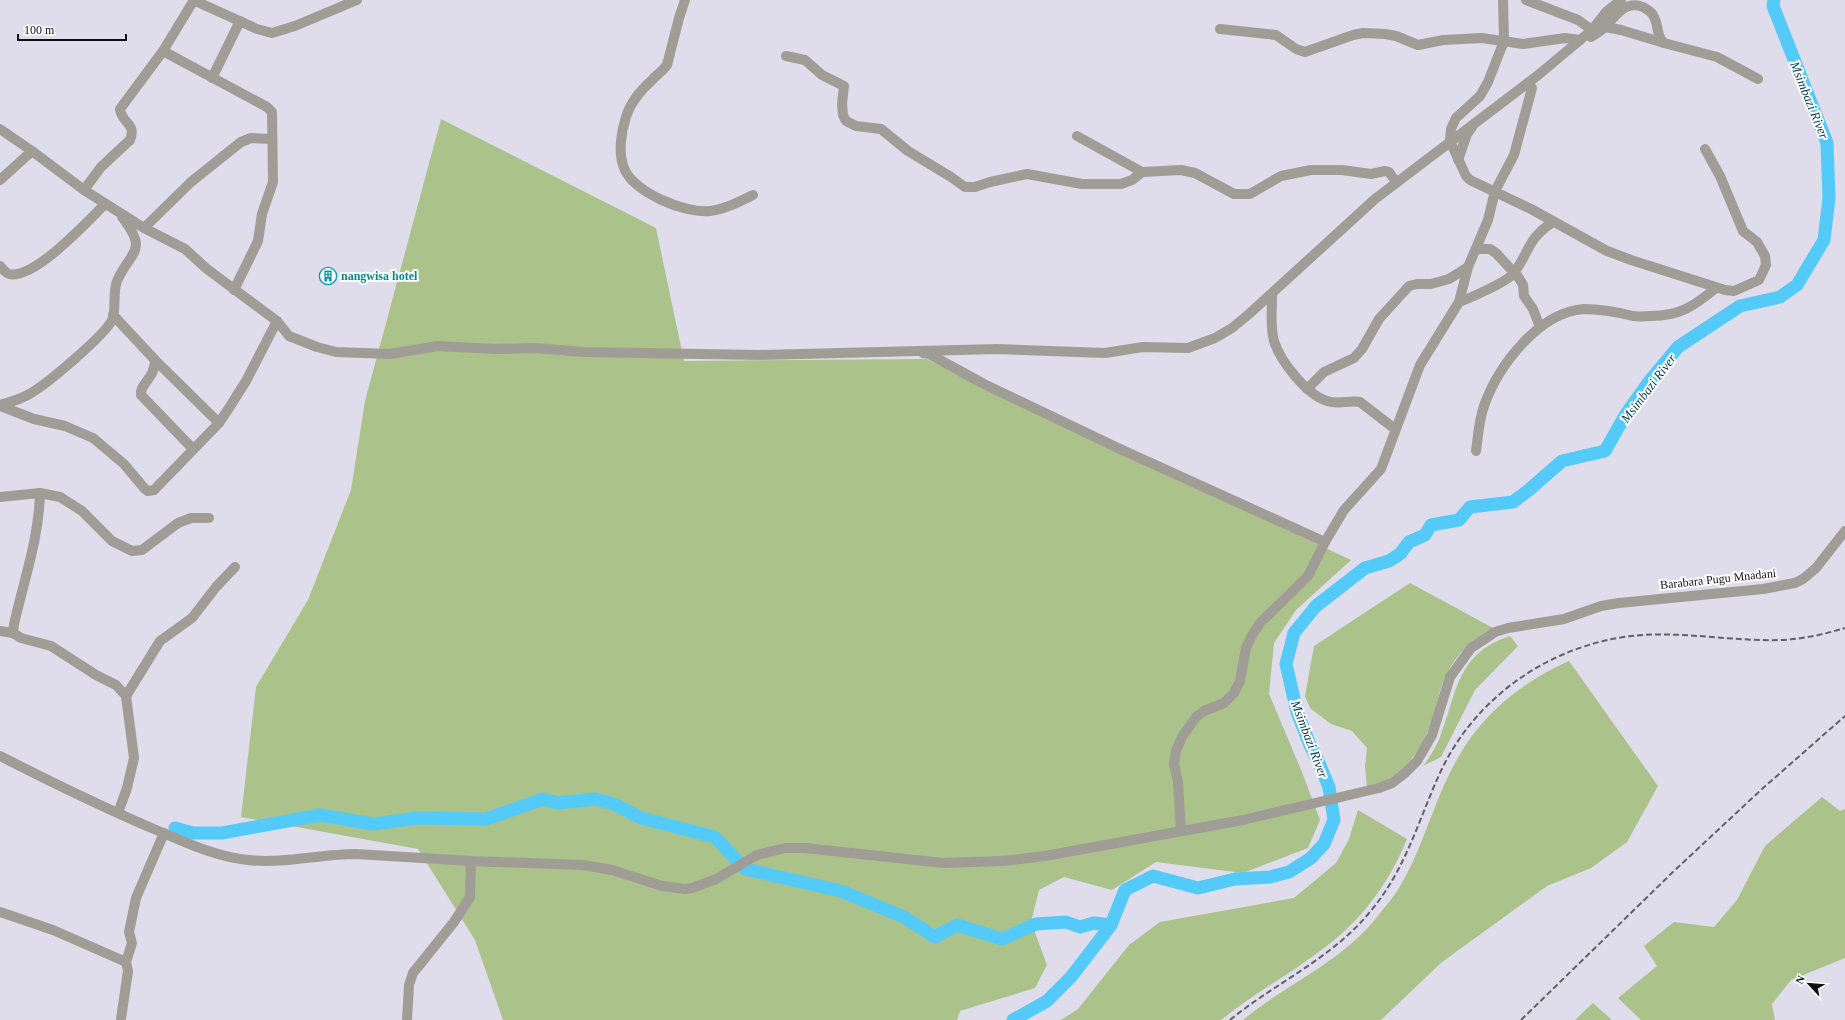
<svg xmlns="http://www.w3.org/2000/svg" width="1845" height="1020" font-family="'Times New Roman',serif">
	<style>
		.green { fill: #abc28b }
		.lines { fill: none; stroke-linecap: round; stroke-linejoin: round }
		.river { stroke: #53caf8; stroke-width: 13 }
		.minor { stroke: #9f9d96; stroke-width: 10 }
		.rail { stroke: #626069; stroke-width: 2; stroke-dasharray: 6 3; stroke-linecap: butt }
		.labels { text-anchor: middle; stroke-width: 4; stroke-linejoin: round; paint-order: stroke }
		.culture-label { font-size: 12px; font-weight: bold; fill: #0d838f; stroke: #fff; text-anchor: start }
		.street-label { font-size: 12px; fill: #0f0e13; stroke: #fff }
		.water-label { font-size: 13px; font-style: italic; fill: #00384a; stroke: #fff }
	</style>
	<rect width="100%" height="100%" fill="#dfdceb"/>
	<g class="green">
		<polygon points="441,119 656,228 684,361 926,359 1351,560 1296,610 1274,643 1269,694 1302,772 1320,820 1308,848 1243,873 1156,862 1112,890 1064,877 1039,890 1031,922 1047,965 1035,988 960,1011 957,1020 503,1020 475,940 418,849 241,817 256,687 308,600 351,490 365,401"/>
		<path d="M1410,583L1493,628C1472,639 1457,653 1446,675C1440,687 1438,700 1434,713C1427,738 1413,764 1390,778C1384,782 1375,784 1367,787L1365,766L1367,748L1352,731L1331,724L1310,708L1305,696L1314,646Z"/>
		<path d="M1510,636L1518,646L1475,690L1441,757L1423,766C1430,757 1436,747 1440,737C1458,691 1456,654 1510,636Z"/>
		<path d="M1569,661L1658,786L1627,842L1591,868L1547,886L1442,962L1381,1020H1243C1286,984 1342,962 1377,917C1384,908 1393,898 1399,888C1424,847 1434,798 1459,756C1484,712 1524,681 1569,661Z"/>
		<polygon points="1822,797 1840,811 1845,809 1845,958 1791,980 1772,1004 1775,1020 1641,1020 1618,998 1657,966 1644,946 1674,922 1714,927 1737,900 1765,846"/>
		<path d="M1358,810L1407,839C1390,881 1364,917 1328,945C1294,972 1255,992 1221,1020H1061L1078,1009L1129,945L1160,922L1294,898L1336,863L1349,839Z"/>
		<polygon points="1593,1003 1612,1020 1575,1020"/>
	</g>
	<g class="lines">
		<g class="river">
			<polyline points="175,828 193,833 222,833 320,815 373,824 418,818 486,819 543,799 558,803 595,799 614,804 641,818 715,837 745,869 841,891 904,917 935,937 957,925 1002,939 1036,924 1066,922 1080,927 1094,923 1111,925"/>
			<polyline points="1013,1020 1047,1001 1071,977 1111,925 1125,890 1153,876 1198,888 1235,879 1270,877 1289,872 1311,858 1324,844 1334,820 1329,787 1319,763 1310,745 1297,712 1286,664 1294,633 1316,606 1365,568 1389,561 1400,554 1409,542 1425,535 1431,525 1459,520 1470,507 1513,502 1530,489 1562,461 1605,451 1626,414 1648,383 1678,347 1740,306 1780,297 1797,285 1824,240 1829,198 1827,143 1773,6 1774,0"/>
		</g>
		<g class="minor">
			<polyline points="193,0 257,29 272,33 295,26 357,0"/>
			<path d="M685,0L679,18L667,65C662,72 657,74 652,80C641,90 630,103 626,117C621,132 618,153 624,168C633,192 685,214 710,211C725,209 739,202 753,195"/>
			<polyline points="1503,0 1504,41 1488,82 1480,96 1456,118 1451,129 1450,141 1466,176 1470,180 1531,209 1607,251 1631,260 1725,290 1734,291 1759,280 1766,265 1765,256 1757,242 1743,231 1720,176 1705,149"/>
			<polyline points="1526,0 1578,20 1592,30"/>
			<polyline points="1605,27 1621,30 1664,43"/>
			<polyline points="1220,29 1276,35 1296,49 1305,52 1353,35 1363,33 1385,34 1396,36 1418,45 1443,40 1482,38 1523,44 1565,38 1580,40"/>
			<path d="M1591,37C1596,34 1602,30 1606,26C1617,14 1626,0 1643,7C1648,10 1652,12 1654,17C1659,26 1656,36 1664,43L1717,57L1758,79"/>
			<polyline points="163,51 267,107 272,112 273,182 262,214 258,241 234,290"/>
			<polyline points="786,56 805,60 822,75 844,86 842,104 843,115 846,121 856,126 881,129 908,151 951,177 965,187 975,187 990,182 1027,174 1082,184 1121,184 1132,180 1142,172"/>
			<polyline points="212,78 240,21"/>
			<polyline points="0,129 32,151 84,190 144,228 185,249 207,269 277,321 289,336 317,347 336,352 390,354 438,346 495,349 535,348 583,352 759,355 997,349 1105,353 1143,347 1188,348 1215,338 1232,328 1249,314 1375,199 1537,76 1592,30 1606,12 1621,0"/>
			<polyline points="1077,136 1142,172 1181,170 1195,173 1234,194 1250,194 1281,176 1311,170 1342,170 1371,174 1385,171 1389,172 1396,182"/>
			<polyline points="1458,160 1467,134 1472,127"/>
			<polyline points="0,180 32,151"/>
			<path d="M84,190L101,167L130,140C137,123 121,123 120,109L163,51L194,0"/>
			<polyline points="144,228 191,182 241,142 251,138 272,139"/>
			<polyline points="1477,249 1490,249 1496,253 1519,278 1523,285 1524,296 1533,309 1540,327"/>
			<path d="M0,266C3,269 5,273 9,274C34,280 88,221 105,204"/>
			<path d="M1272,295C1272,309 1270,327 1274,341C1280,361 1307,395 1327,401C1339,405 1348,400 1360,402L1395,429"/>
			<path d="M1459,302C1470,298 1507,282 1514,273C1530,251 1527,239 1553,222"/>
			<polyline points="113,315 155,360 219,423"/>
			<polyline points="923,353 929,354 984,384 1118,448 1325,542"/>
			<path d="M155,360C155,379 139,384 141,395L193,449"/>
			<polyline points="1307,389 1324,372 1354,358 1362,349 1379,319 1409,286 1417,284 1431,284 1449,279 1468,267"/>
			<path d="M0,405C11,402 22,399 31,393C47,384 105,335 112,320C117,309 112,294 117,281C131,250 149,252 122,217"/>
			<polyline points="0,406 34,419 65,426 93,438 124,464 145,489 148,491 154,490 219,423 229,408 246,381 277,321"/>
			<path d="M1476,451C1478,436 1479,420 1484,406C1498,366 1539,312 1584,309C1600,309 1617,312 1633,316C1639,317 1645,316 1651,316C1680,316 1694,306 1716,288"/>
			<path d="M40,493C39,538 24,580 14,624L13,633L21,638L51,646L96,675L116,685L126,696L134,758L127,788L118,813"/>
			<polyline points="0,497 40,493 60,497 82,511 112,541 132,551 142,550 178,523 191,518 209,518"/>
			<polyline points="0,631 13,633"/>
			<polyline points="126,696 160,641 192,618 216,587 235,567"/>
			<path d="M0,756C53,783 106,809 161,832C189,844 217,857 248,860C284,864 320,854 356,854L471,861L583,865L612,870L662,886L685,889L692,888L716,879L757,855L785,848H805L943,863L1003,861L1045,856L1243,820L1379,788L1392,783L1405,773L1417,761L1432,735L1450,677L1471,648L1495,632L1508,628L1564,619L1601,606L1619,603L1763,589L1795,583L1803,579L1816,568L1845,531"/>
			<polyline points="1181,831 1178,782 1174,764 1176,751 1182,737 1196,717 1204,711 1224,703 1234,693 1240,681 1246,648 1251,637 1260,623 1308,576 1325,542 1344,510 1381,469 1420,365 1459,302 1468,267 1488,220 1495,191 1514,155 1532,88"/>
			<polyline points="0,912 53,930 126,962 128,971 121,1019"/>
			<polyline points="126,962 132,943 129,932 136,898 164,833"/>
			<polyline points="407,1020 409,985 413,973 454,922 470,897 471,861"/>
		</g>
		<g class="rail">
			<path d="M1230,1020C1275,983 1331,959 1369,913C1405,871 1417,824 1439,775C1468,711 1524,664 1592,644C1658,624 1716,642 1782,640C1804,639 1825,634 1845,628"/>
			<polyline points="1521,1020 1675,870 1762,789 1845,716"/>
		</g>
	</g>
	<defs>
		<symbol id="building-ring" viewBox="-11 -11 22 22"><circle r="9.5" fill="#fff" stroke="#0f9aa8" stroke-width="1.5"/><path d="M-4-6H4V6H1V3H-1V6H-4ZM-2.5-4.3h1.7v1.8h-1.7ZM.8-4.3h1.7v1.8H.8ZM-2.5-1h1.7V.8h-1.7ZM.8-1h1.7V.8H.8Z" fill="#0f9aa8"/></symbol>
	</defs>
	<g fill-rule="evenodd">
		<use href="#building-ring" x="318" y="266" width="20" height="20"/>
	</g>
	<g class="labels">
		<g class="culture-label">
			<text x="341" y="280">nangwisa hotel</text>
		</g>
		<g class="street-label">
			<text transform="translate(1718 579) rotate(-6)" y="4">Barabara Pugu Mnadani</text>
		</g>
		<g class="water-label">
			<text transform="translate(1810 100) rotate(68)" y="5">Msimbazi River</text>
			<text transform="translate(1648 388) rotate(-53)" y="5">Msimbazi River</text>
			<text transform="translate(1310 739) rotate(69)" y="5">Msimbazi River</text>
		</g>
	</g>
	<g transform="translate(1809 984) rotate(296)" stroke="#ffffff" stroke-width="3" paint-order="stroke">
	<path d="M0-3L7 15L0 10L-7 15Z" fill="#0f0e13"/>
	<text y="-6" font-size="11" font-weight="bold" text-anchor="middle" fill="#0f0e13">N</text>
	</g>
	<path d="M18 34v6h108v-6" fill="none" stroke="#0f0e13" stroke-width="2"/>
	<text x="24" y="34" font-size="12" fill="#0f0e13" stroke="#ffffff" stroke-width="3" paint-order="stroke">100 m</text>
</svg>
